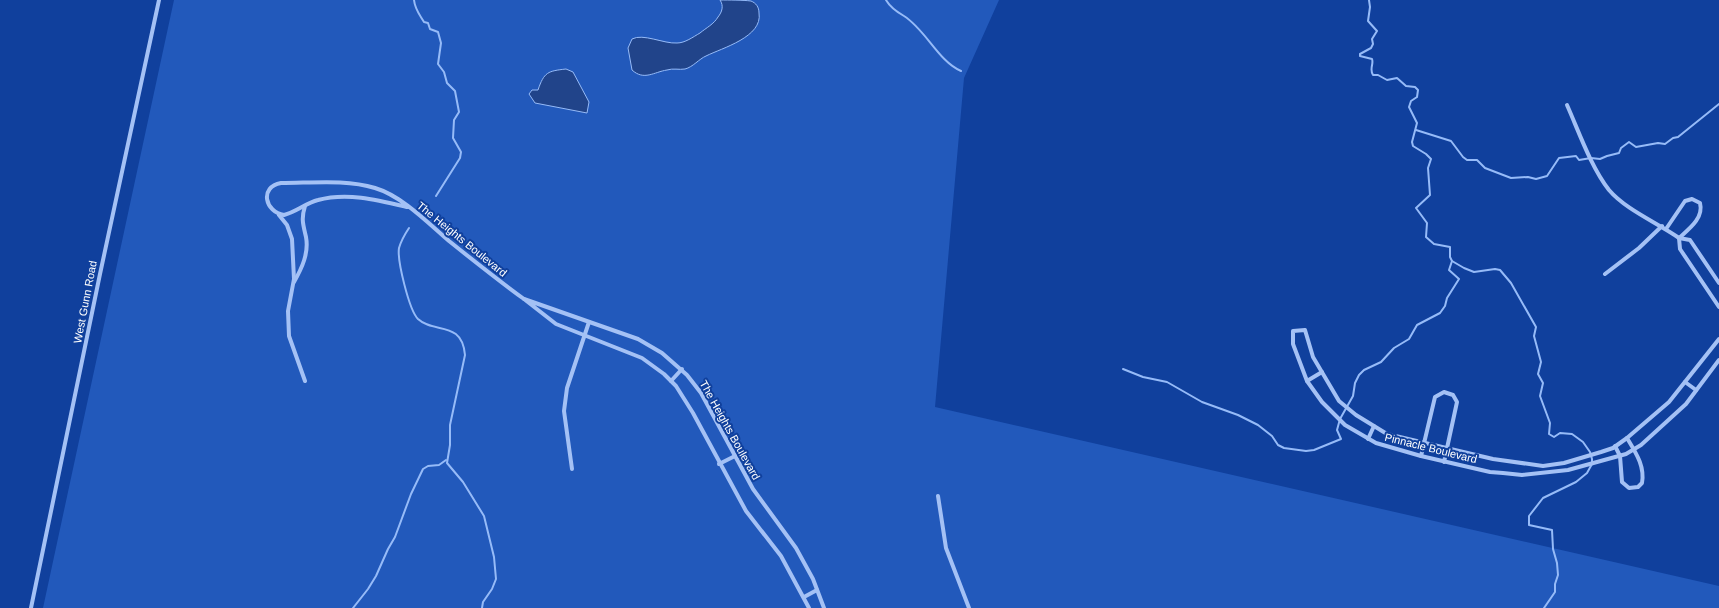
<svg xmlns="http://www.w3.org/2000/svg" width="1719" height="608" font-family="Helvetica,sans-serif">
	<style>
		.green { fill: #2259bb }
		.water { fill: #21448a; stroke: #96bbf8 }
		.lines { fill: none; stroke-linecap: round; stroke-linejoin: round }
		.stream { stroke: #96bbf8; stroke-width: 2 }
		.minor { stroke: #a4c1f5; stroke-width: 4 }
		.labels { text-anchor: middle; stroke-width: 4; stroke-linejoin: round; paint-order: stroke }
		.street-label { font-size: 11px; fill: #fff; stroke: #10409d }
	</style>
	<rect width="100%" height="100%" fill="#10409d"/>
	<polygon class="green" points="174,0 999,0 964,78 935,407 1719,586 1719,608 43,608"/>
	<g class="water">
		<path d="M720,0C729,0 743,0 751,1C756,3 759,7 759,13C763,37 722,48 706,56C699,59 693,67 685,69C679,70 673,68 667,70C654,72 644,81 632,70L628,48L632,39C643,33 664,44 677,43C685,43 693,37 700,33C706,28 714,24 718,17C722,12 724,6 720,0Z"/>
		<path d="M566,69L573,72L589,102L587,113L535,103L529,94L532,90H538C544,72 548,71 566,69Z"/>
	</g>
	<g class="lines">
		<g class="stream">
			<path d="M414,0C415,10 420,15 424,22L428,23L430,29L438,32L441,43L438,64L444,72L447,83L455,91L459,112L454,120L453,138L461,152L460,158L436,196"/>
			<path d="M886,0C890,7 897,12 904,16C926,30 938,61 961,71"/>
			<polyline points="1416,130 1451,141 1463,157 1467,160 1477,160 1485,168 1511,178 1528,177 1536,179 1547,176 1559,158 1576,156 1579,160 1591,158 1600,159 1607,156 1619,153 1621,148 1629,142 1636,147 1658,143 1665,144 1673,138 1678,137 1719,104"/>
			<path d="M409,228C405,234 401,241 399,248C397,260 409,310 418,319C434,334 462,320 465,355L450,425V445L447,463L463,482L484,516L494,557L496,579L492,589L483,602L482,608"/>
			<polyline points="1452,261 1464,268 1474,272 1495,269 1500,270 1511,283 1536,327 1534,336 1541,362 1538,374 1543,383 1540,396 1550,423 1549,434 1554,437 1560,433 1572,434 1583,442 1590,452 1592,459 1592,464 1587,473 1576,482 1543,498 1529,516 1529,525 1552,530 1553,549 1557,563 1558,575 1555,584 1555,592 1544,608"/>
			<path d="M1123,369L1143,377L1167,382L1202,402L1238,415L1258,425L1272,436L1278,445L1284,448L1306,451L1314,450L1341,439L1337,430L1340,419L1353,396L1355,383L1359,375L1364,370L1381,362L1394,348L1409,339L1417,325L1440,313L1445,306L1447,298L1459,279L1449,270L1452,261L1450,257V247L1434,244L1426,237L1427,223L1416,208L1430,195L1428,168L1431,159L1426,154L1413,146L1412,142L1417,123L1409,107L1411,101L1417,97L1418,90L1415,87L1406,86L1397,78L1387,80L1378,75H1373C1369,69 1374,64 1372,59L1360,56V54L1371,48L1373,44L1372,39L1377,31L1368,21L1370,7L1369,0"/>
			<polyline points="353,608 368,589 376,576 388,549 395,537 411,494 423,469 428,466 439,465 446,460"/>
		</g>
		<g class="minor">
			<path d="M1567,105C1579,132 1591,167 1609,190C1626,210 1658,223 1679,238C1689,229 1704,218 1700,203L1692,199L1685,201L1666,229"/>
			<path d="M407,207C378,200 347,192 318,200C306,203 296,212 284,215C265,212 259,187 281,183C312,183 346,179 375,188C402,196 428,223 449,241C474,261 499,281 524,299"/>
			<polyline points="279,215 287,225 292,239 294,279 288,311 289,336 305,381"/>
			<polyline points="1605,274 1639,248 1662,226"/>
			<path d="M294,282C302,268 309,253 306,237C303,224 301,219 305,206"/>
			<polyline points="1719,283 1690,240 1679,238 1680,249 1719,307"/>
			<polyline points="1719,339 1669,402 1627,438 1613,448 1601,452 1564,463 1543,466 1493,459 1387,434 1356,415 1339,401 1313,357 1305,330 1293,331 1293,344 1307,381 1322,402 1345,425 1376,443 1421,456 1490,472 1503,473 1522,475 1568,470 1626,454 1641,445 1686,404 1719,360"/>
			<polyline points="671,381 682,369"/>
			<polyline points="1307,381 1322,372"/>
			<polyline points="1685,382 1696,390"/>
			<polyline points="1368,439 1374,426"/>
			<path d="M1615,446L1620,456L1622,482L1629,488L1638,487L1642,483C1645,466 1636,453 1627,438"/>
			<polyline points="1421,456 1435,397 1444,392 1453,395 1457,402 1444,462"/>
			<polyline points="719,464 735,456"/>
			<polyline points="572,469 564,411 567,388 589,322"/>
			<polyline points="938,496 946,548 969,608"/>
			<polyline points="804,597 817,590"/>
			<polyline points="31,608 100,274 159,0"/>
			<polyline points="809,608 781,556 746,511 693,413 676,386 664,374 642,358 556,324 524,299 638,339 662,353 687,375 701,393 753,489 796,548 813,579 824,608"/>
		</g>
	</g>
	<g class="labels">
		<g class="street-label">
			<text transform="translate(462 239) rotate(39)" y="4">The Heights Boulevard</text>
			<text transform="translate(85 302) rotate(-79)" y="4">West Gunn Road</text>
			<text transform="translate(730 430) rotate(61)" y="4">The Heights Boulevard</text>
			<text transform="translate(1431 448) rotate(14)" y="4">Pinnacle Boulevard</text>
		</g>
	</g>
</svg>
